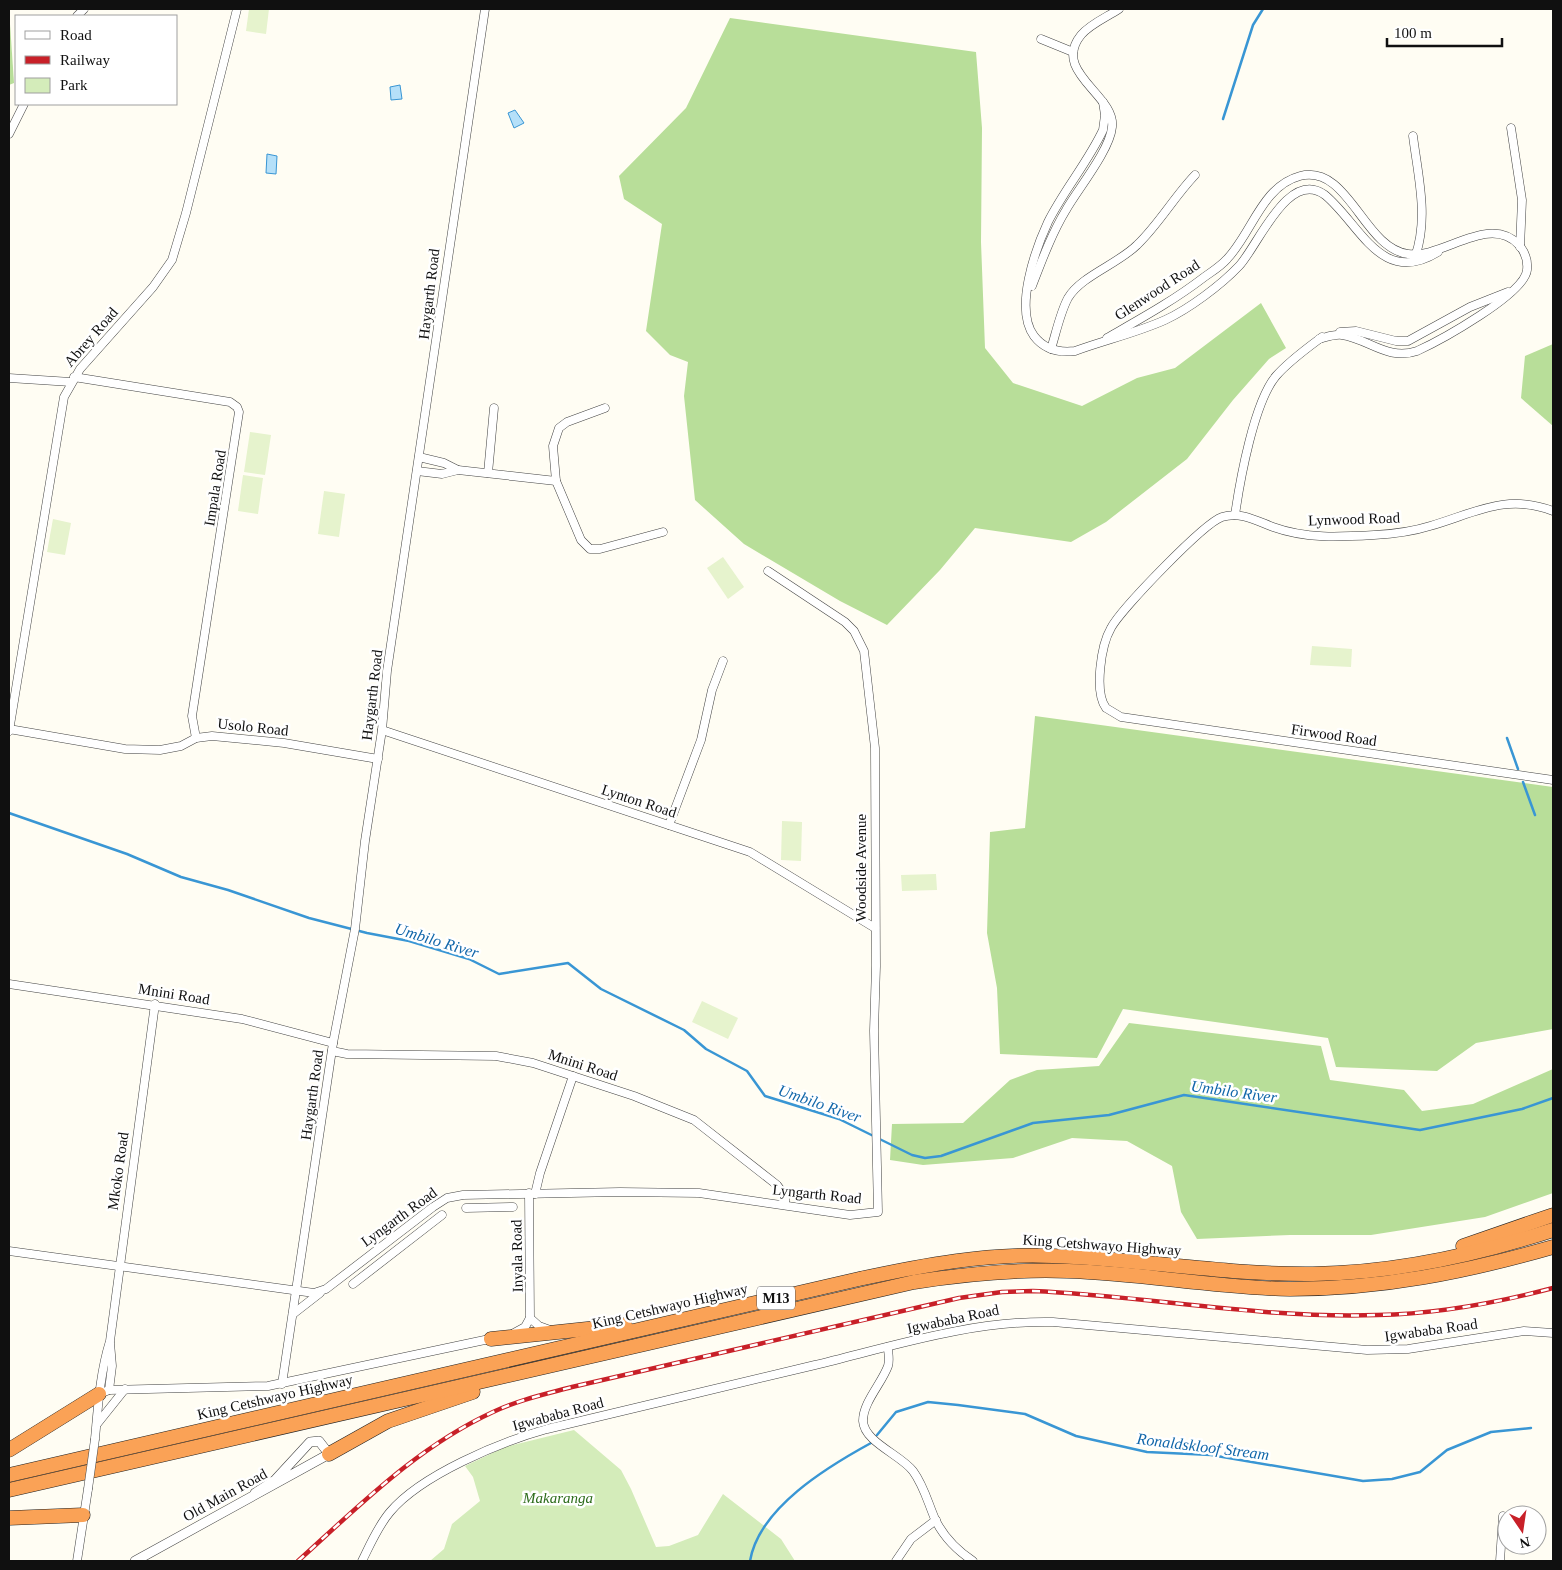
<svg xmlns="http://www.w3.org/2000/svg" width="1562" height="1570" font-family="Georgia,serif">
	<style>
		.green { fill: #d4ecba }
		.forest { fill: #b8de99 }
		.pitch { fill: #e6f3cd }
		.water { fill: #b5e0f9; stroke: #3996d4 }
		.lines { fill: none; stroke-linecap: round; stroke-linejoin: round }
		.stream { stroke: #3996d4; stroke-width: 2.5 }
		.minor-casing { stroke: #434343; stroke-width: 9 }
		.tertiary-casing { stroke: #434343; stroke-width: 10 }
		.motorway-casing { stroke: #212121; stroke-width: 15 }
		.minor { stroke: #fff; stroke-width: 8 }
		.tertiary { stroke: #fff; stroke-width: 9 }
		.motorway { stroke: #faa256; stroke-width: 14 }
		.rail-casing { stroke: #c82028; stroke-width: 4.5 }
		.rail { stroke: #fff; stroke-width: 2.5; stroke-dasharray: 8; stroke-linecap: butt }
		.minor-bridge-casing { stroke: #434343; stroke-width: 9; stroke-linecap: butt }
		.minor-bridge { stroke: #fff; stroke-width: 8 }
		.labels { text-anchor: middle; stroke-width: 5; stroke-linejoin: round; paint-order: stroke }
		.shield { fill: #fff; stroke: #585858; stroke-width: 1 }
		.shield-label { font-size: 14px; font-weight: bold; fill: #101010 }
		.street-label { font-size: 15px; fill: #101010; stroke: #fff }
		.park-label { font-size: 15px; font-style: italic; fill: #2d6c1c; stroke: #fff }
		.water-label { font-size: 16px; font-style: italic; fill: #1267aa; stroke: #fff }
	</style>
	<rect width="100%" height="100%" fill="#fffdf3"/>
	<polygon class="green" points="574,1430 621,1470 631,1489 656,1547 669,1546 698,1535 723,1494 781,1539 795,1561 430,1561 444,1549 452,1524 480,1501 473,1477 465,1466 505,1447"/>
	<g class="forest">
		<polygon points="9,9 14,83 9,85"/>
		<polygon points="730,18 976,52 982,128 981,242 985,348 1013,383 1082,406 1137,378 1175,368 1261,303 1286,348 1269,359 1233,400 1187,459 1106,522 1071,542 975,528 940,570 887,625 840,601 744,544 695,500 684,396 688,362 670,355 646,331 662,224 624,199 619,176 686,108"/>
		<polygon points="1553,344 1553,426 1521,398 1525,356"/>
		<polygon points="1035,716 1553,787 1553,1029 1476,1043 1437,1071 1336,1067 1328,1038 1123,1009 1097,1058 1000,1054 997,988 987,933 990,832 1025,828"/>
		<polygon points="1129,1023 1321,1046 1330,1080 1404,1090 1422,1111 1473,1104 1553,1069 1553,1193 1485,1217 1371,1235 1290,1235 1197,1239 1181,1212 1172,1166 1127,1141 1072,1138 1013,1158 923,1165 890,1160 892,1124 963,1123 1010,1080 1037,1070 1099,1066"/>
	</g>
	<g class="pitch">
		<polygon points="249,9 269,9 266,34 246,31"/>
		<polygon points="250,432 271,435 265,475 244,472"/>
		<polygon points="243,475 263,478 258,514 238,511"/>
		<polygon points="324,491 345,494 339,537 318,534"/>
		<polygon points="53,519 71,523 65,555 47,552"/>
		<polygon points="723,557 744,587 728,599 707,568"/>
		<polygon points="1312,646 1352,649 1351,667 1310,665"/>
		<polygon points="782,821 802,822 801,861 781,860"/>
		<polygon points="936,874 937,890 902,891 901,875"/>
		<polygon points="702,1001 738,1018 728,1039 692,1022"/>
	</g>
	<g class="water">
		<polygon points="400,85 402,99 391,100 390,87"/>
		<polygon points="515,110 524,123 514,128 508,113"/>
		<polygon points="267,154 277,156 276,174 266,173"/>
	</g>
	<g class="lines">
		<g class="stream">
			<polyline points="1223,119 1253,25 1263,9"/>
			<polyline points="1507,738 1518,769"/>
			<polyline points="1523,782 1535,815"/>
			<polyline points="9,813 127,854 181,877 228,890 309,918 367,933 409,941 469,959 499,974 568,963 601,989 684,1030 706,1049 747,1071 765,1096 839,1119 912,1155 925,1158 941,1156 1033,1123 1109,1115 1184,1095 1420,1130 1522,1109 1553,1098"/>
			<polyline points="877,1435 896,1412 928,1402 958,1405 1025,1414 1076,1436 1147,1452 1211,1455 1363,1481 1392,1479 1420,1472 1447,1450 1491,1432 1531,1428"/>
			<path d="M750,1561C759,1508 827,1467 871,1443"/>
		</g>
		<defs>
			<g id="minor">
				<polyline points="77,16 84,9"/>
				<polyline points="1041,39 1073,52"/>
				<path d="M1103,102L1105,115L1103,130C1088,162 1064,190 1048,222C1035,250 1014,309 1034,336C1044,349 1059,353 1075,351C1105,340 1136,333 1165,320C1189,309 1221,285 1239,266C1258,246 1288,168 1325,195C1361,225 1381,287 1438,252"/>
				<polyline points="1511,128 1522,200 1520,247"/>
				<polyline points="9,134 24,104"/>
				<path d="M1413,136C1418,176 1429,218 1415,257"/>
				<path d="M1032,286C1042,260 1052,233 1066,210C1078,189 1110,150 1112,127C1116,95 1051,72 1081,35C1090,24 1107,17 1119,9"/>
				<polyline points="1340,332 1356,331 1396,341 1408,341 1470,307 1508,292"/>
				<path d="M1107,338C1140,319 1173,301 1203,278C1211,272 1220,267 1227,259C1252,233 1262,186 1300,176C1349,164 1363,248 1408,254C1443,259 1489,213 1519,245C1525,252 1528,261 1527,270C1525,294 1439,341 1417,351C1388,361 1369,339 1342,335C1334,334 1327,337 1319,339"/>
				<path d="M1051,349C1056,333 1060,313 1068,298C1081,276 1118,264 1137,245C1159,224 1174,197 1195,175"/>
				<polyline points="74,377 230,402 237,407 239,412 192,716 196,738"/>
				<polyline points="9,378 71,382"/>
				<polyline points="605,408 567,422 559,428 553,446 556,481 581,540 590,549 600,549 663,532"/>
				<polyline points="419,457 444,463 458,470"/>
				<polyline points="417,471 442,474 458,470 556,481"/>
				<polyline points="488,473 494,408"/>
				<path d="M1553,511C1506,493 1475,513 1430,526C1411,532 1393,534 1374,535C1340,537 1306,539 1273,527C1257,521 1240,511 1222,517C1204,523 1121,609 1111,628C1101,645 1094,692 1106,708L1121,717L1553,780"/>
				<path d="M1235,515C1240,480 1254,402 1276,376C1289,361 1306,349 1322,337"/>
				<polyline points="9,729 125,749 160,750 181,746 196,738 212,736 284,743 378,759"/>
				<polyline points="382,730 750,852 875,928"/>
				<polyline points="9,731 64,397 80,369 153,287 172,260 186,213 237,9"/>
				<polyline points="669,825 701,740 712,690 723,661"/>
				<polyline points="9,984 242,1019 333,1043"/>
				<polyline points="332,1051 347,1054 496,1056 533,1063 634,1096 694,1120 777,1185 785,1196 785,1205"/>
				<polyline points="535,1194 540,1173 573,1076"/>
				<polyline points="466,1208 513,1207"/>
				<polyline points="9,1251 314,1293 326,1289 433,1207 447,1198 463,1195 620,1192 699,1193 850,1215 878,1212 874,1031 876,966 875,748 864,651 854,631 845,622 768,571"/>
				<polyline points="353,1284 442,1215"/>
				<polyline points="293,1314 320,1293"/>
				<polyline points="530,1318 539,1326 550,1330"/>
				<polyline points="514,1333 525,1327 530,1318 529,1193"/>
				<path d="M888,1347C888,1353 890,1360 888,1366C882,1383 863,1402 863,1421C864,1442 901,1455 913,1471C924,1486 928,1503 935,1519C943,1536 958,1551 973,1561"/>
				<polyline points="282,1384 333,1043 355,929 365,841 382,730 387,671 485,9"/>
				<polyline points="109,1390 112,1366 110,1343"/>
				<polyline points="99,1394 109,1390 268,1386 494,1338"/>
				<polyline points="97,1424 125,1389"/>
				<path d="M95,1439C98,1406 100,1373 110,1341L155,1004"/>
				<polyline points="77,1561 88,1489"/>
				<path d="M362,1561C370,1545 378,1526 390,1512C421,1475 500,1442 547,1429C636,1407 726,1387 815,1365C893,1346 973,1320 1053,1322L1367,1350L1408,1349L1524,1331L1553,1333"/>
				<polyline points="896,1561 911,1539 936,1520"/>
				<polyline points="1500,1561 1503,1516"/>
			</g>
			<polyline id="tertiary" points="135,1561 329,1454 319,1441 310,1442 275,1480 255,1493"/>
			<g id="motorway">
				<polyline points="1463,1246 1553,1215"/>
				<polyline points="491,1339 625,1325"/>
				<polyline points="9,1450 99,1394"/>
				<polyline points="329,1454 388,1421 473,1392"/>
				<path d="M9,1475L859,1279C924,1265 987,1253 1053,1256C1140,1259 1226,1275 1313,1274C1395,1273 1476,1255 1553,1230"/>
				<path d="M9,1490L914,1282C965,1274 1016,1269 1068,1271C1142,1273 1215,1288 1290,1289C1381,1289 1466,1272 1553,1247"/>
				<polyline points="9,1518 83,1515"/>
			</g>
		</defs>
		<use href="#minor" class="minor-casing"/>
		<use href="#tertiary" class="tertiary-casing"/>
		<use href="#motorway" class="motorway-casing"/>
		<use href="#minor" class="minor"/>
		<use href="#tertiary" class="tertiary"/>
		<use href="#motorway" class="motorway"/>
		<defs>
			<path id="rail" d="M298,1561C359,1506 417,1447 493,1412C518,1400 546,1394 572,1387L959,1298L1002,1292L1033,1291C1148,1296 1262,1319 1377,1315C1437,1314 1496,1303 1553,1288"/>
		</defs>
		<use href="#rail" class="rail-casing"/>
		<use href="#rail" class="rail"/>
		<defs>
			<polyline id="minor-bridge" points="88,1489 95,1439"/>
		</defs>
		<use href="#minor-bridge" class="minor-bridge-casing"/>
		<use href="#minor-bridge" class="minor-bridge"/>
	</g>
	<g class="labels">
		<rect class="shield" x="757" y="1286.5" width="38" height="23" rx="4"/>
		<g class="shield-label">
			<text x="776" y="1303">M13</text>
		</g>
		<g class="street-label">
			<text transform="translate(1157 290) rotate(-33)" y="5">Glenwood Road</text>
			<text transform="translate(429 294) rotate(-83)" y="5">Haygarth Road</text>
			<text transform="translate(91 337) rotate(-49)" y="5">Abrey Road</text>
			<text transform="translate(215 488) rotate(-81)" y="5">Impala Road</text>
			<text transform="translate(1354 519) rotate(-2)" y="5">Lynwood Road</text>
			<text transform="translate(372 695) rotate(-83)" y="5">Haygarth Road</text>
			<text transform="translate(253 727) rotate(6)" y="5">Usolo Road</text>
			<text transform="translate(1334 735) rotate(8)" y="5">Firwood Road</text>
			<text transform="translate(639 801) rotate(18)" y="5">Lynton Road</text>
			<text transform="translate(861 868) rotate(-90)" y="5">Woodside Avenue</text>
			<text transform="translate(174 994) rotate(9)" y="5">Mnini Road</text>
			<text transform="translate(583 1065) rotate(18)" y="5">Mnini Road</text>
			<text transform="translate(312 1095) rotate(-82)" y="5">Haygarth Road</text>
			<text transform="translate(118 1171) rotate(-82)" y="5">Mkoko Road</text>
			<text transform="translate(817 1194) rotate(6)" y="5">Lyngarth Road</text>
			<text transform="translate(399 1217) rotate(-36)" y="5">Lyngarth Road</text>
			<text transform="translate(1102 1245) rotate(4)" y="5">King Cetshwayo Highway</text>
			<text transform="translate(517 1256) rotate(-91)" y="5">Inyala Road</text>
			<text transform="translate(670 1306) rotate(-13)" y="5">King Cetshwayo Highway</text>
			<text transform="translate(953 1319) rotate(-12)" y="5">Igwababa Road</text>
			<text transform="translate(1431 1330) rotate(-8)" y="5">Igwababa Road</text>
			<text transform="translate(275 1397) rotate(-13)" y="5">King Cetshwayo Highway</text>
			<text transform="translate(558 1414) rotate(-15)" y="5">Igwababa Road</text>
			<text transform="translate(225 1495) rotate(-29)" y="5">Old Main Road</text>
		</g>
		<g class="park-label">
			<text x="558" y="1503">Makaranga</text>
		</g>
		<g class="water-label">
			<text transform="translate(437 940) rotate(17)" y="6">Umbilo River</text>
			<text transform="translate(1234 1091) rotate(8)" y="6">Umbilo River</text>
			<text transform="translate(820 1103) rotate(19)" y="6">Umbilo River</text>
			<text transform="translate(1203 1446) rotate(7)" y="6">Ronaldskloof Stream</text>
		</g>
	</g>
	<rect width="1562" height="1570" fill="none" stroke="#101010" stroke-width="20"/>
	<rect x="15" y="15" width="162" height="90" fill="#ffffff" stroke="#9f9f9f"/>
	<rect x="25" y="31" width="25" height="8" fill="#ffffff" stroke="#9f9f9f"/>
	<text x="60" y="40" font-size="15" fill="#101010">Road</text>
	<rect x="25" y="56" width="25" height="8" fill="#c82028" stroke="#9f9f9f"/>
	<text x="60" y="65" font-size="15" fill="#101010">Railway</text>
	<rect x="25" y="78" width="25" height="15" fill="#d4ecba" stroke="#9f9f9f"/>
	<text x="60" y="90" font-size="15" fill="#101010">Park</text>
	<g transform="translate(1522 1530) rotate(167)"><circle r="24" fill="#ffffff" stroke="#9f9f9f"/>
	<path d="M0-4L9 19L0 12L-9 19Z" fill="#c82028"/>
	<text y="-8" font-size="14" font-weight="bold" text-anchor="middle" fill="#101010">N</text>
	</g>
	<path d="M1387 38v8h115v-8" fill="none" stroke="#101010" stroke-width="2.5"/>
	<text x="1394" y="38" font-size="15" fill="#101010" stroke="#ffffff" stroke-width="4" paint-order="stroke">100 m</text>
</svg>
